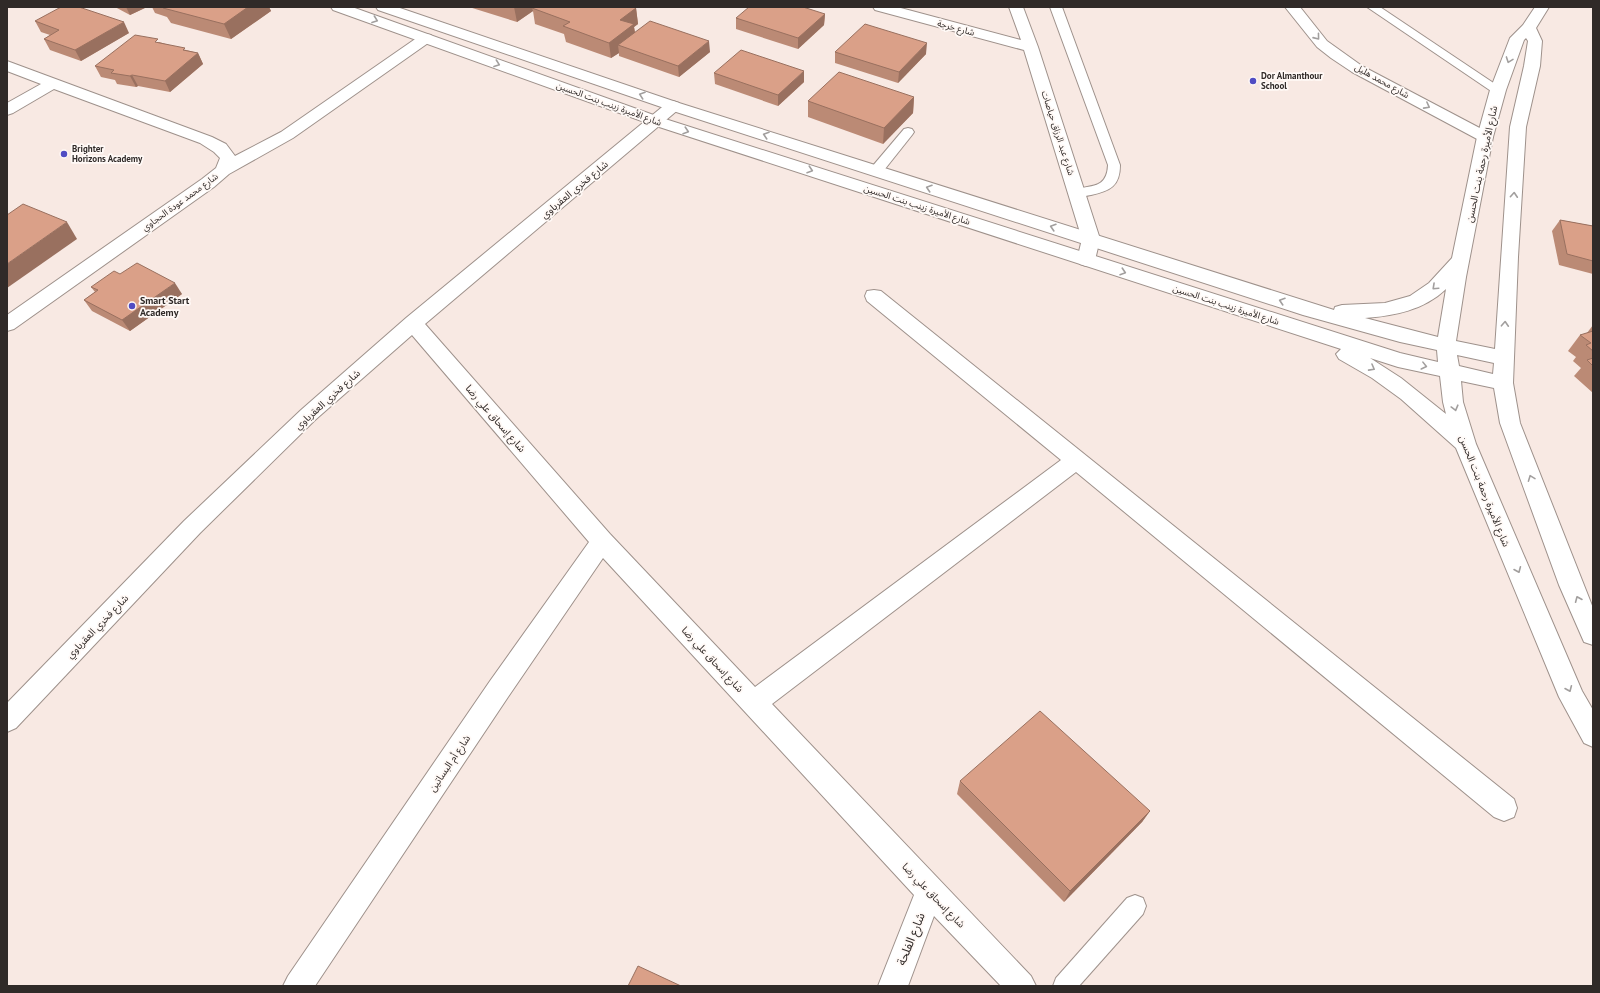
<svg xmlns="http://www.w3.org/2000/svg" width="1600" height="993" font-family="'PT Sans','Noto Sans Arabic',sans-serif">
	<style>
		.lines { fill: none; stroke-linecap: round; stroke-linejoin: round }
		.service-casing { stroke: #9e918b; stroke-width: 2 }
		.minor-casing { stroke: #9e918b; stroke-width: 2 }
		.tertiary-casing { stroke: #9e918b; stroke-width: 2 }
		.service { fill: #fff; fill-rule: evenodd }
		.minor { fill: #fff; fill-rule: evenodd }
		.tertiary { fill: #fff; fill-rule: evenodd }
		.wall { fill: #bb8a75 }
		.shaded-wall { fill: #99705f }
		.building { fill: #daa088; stroke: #99705f }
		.oneway { stroke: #a29f9e }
		.poi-dot { fill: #504cc3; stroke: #fff9f6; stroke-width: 1.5 }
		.labels { text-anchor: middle; stroke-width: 3.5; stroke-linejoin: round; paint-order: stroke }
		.far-street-label { font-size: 9px; fill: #302a28; stroke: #fff9f6 }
		.far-poi-label { font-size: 9px; font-weight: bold; fill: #302a28; stroke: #fff9f6; text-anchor: start }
		.street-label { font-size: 10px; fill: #302a28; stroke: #fff9f6 }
		.poi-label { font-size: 10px; font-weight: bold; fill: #302a28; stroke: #fff9f6; text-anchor: start }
		.near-street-label { font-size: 12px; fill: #302a28; stroke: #fff9f6 }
	</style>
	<rect width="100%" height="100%" fill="#f8e9e3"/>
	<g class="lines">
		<defs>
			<g id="service">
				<path d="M1050,7H1062L1120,165C1120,186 1110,191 1091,195C1085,196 1079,198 1072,196L1070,193L1072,190C1091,185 1107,189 1108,165Z"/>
				<polygon points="1367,7 1380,7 1504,90 1502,93 1494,93"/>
				<polygon points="908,128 912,129 914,132 912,135 881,174 871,174 869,171 871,168 904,129"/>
				<polygon points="1135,895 1143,898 1146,906 1143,914 1079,986 1053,986 1056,978 1127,898"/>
			</g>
			<g id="minor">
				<polygon points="873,7 897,7 1021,40 1009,7 1023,7 1038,47 1100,239 1095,260 1092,264 1086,266 1080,264 1077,260 1082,239 1024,50 875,10"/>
				<polygon points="1285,7 1300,7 1327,41 1362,66 1491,134 1493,137 1491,140 1485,142 1479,140 1352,72 1331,58 1317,47"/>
				<polygon points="426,34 431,35 433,38 431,41 293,138 229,174 214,187 14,329 7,331 7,315 202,179 216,168 220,158 214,152 200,143 54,89 13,113 7,115 7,103 41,84 7,71 7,61 212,137 226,144 235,156 281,132 421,35"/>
				<polygon points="673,101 679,103 681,106 679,109 425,324 610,534 755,687 1061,460 867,301 865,296 867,291 874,290 881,291 1514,799 1517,808 1514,817 1504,821 1494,817 1076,472 772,704 1031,976 1036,986 1001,986 934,916 908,986 878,986 914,895 603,558 508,697 315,986 283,986 288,976 490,681 589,542 412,335 315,420 200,533 16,728 7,732 7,703 184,521 301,410 406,318 667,103"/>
			</g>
			<path id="tertiary" d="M331,7H352L662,118L1400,353L1438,362L1437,350L1400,342L1303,315L667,109L378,10L376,7H397L679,103L1334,310L1335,307L1342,305L1385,303L1410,296L1429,283L1452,258L1477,137L1490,90L1510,38L1523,25L1535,7H1549L1536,28L1542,41L1540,66L1526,127L1518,257L1513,383L1520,423L1593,608V645L1584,642L1559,585L1500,423L1494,388L1461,381L1463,402L1476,444L1582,691L1593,710V747L1584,743L1559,697L1456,448L1401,399L1372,378L1339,359L1336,354L1341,349L650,124L333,10ZM1526,38L1528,41L1524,66L1510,127L1495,349L1456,341L1466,277L1493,137L1506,90L1524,40ZM1446,289L1438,337L1365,318C1394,316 1424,310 1446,289ZM1457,355L1494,363L1493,374L1459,366ZM1370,358L1398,367L1440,376L1443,402L1446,414L1401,378Z"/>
		</defs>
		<use href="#service" class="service-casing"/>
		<use href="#minor" class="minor-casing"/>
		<use href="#tertiary" class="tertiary-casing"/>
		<use href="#service" class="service"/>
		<use href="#minor" class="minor"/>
		<use href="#tertiary" class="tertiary"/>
	</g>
	<g class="wall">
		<polygon points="115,7 147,7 130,15"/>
		<polygon points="152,7 269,7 271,11 231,39 171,23 167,17 155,13"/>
		<polygon points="469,7 633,7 636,8 638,24 634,27 635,32 710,52 679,77 619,56 619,53 611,58 566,42 564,34 535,24 533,11 517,22"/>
		<polygon points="825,14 824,25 798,49 736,29 736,18"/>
		<polygon points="35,21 129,33 81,61 50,50 44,39 50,35 41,32"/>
		<polygon points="159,42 186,50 198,53 203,64 170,92 138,86 136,87 117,84 115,80 101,77 95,66"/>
		<polygon points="835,52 926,54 898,83 835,63"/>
		<polygon points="714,73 804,82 778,106 715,84"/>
		<polygon points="914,97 913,113 883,144 808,117 808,101"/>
		<polygon points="1560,220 1593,226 1593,274 1559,265 1552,231"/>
		<polygon points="120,274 182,294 130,331 92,311 84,300 95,292 91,287"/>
		<polygon points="1593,325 1593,393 1574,376 1581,368 1573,361 1576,357 1568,351 1580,335 1587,333"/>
		<polygon points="960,781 1150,811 1142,822 1064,902 957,794"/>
	</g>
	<g class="shaded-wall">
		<polygon points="126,7 147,7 130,15"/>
		<polygon points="248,7 269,7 271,11 231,39 224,24"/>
		<polygon points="514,7 538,7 532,8 533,11 517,22"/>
		<polygon points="636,8 638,24 634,27 636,40 618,45 619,53 611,58 609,43 620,20"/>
		<polygon points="825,14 824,25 798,49 798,38"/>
		<polygon points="124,22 129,33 81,61 75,50"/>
		<polygon points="709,41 710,52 679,77 678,66"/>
		<polygon points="927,43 926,54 898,83 899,72"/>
		<polygon points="198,53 203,64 170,92 165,81"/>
		<polygon points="804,71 804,82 778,106 778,95"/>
		<polygon points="132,75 138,86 136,87 130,76"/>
		<polygon points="914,97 913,113 883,144 884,128"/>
		<polygon points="67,222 77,239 7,288 7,264"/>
		<polygon points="175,283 182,294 130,331 122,320"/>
		<polygon points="1150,811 1142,822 1064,902 1070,891"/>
	</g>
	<g class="building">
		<polygon points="61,7 79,7 124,22 75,50 44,39 59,30 35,21"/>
		<polygon points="164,7 248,7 224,24 163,8"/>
		<polygon points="535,7 633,7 636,8 620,20 634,24 609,43 563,26 570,22 532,8"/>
		<polygon points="749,7 803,7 825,14 798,38 736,18"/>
		<polygon points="650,21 709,41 678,66 618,45"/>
		<polygon points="865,24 927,43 899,72 835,52"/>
		<polygon points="135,35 158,39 155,42 185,48 183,50 198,53 165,81 132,75 130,76 111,73 114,70 95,66"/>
		<polygon points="741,50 804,71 778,95 714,73"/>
		<polygon points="839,72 914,97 884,128 808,101"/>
		<polygon points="23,204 67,222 7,264 7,215"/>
		<polygon points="1560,220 1593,226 1593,261 1567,254"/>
		<polygon points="137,263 175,283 122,320 84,300 98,290 91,287 114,271 120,274"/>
		<polygon points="1593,331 1593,351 1586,345 1591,343 1580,335"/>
		<polygon points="1593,358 1593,366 1587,360"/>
		<polygon points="1040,711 1150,811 1070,891 960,781"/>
		<polygon points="638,966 681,986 628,986"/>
	</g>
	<defs><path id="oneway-chevron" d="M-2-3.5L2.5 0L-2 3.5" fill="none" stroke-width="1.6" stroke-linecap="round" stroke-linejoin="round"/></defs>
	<g class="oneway">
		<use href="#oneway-chevron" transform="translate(375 20) rotate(20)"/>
		<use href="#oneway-chevron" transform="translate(1317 37) rotate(51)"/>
		<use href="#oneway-chevron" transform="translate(1509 60) rotate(110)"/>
		<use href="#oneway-chevron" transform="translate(497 64) rotate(20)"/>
		<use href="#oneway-chevron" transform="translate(642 95) rotate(-161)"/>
		<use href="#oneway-chevron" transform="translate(1427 106) rotate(28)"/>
		<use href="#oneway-chevron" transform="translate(686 131) rotate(18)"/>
		<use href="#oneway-chevron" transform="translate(766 135) rotate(-162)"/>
		<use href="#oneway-chevron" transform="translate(810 170) rotate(18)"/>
		<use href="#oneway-chevron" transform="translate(929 188) rotate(-162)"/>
		<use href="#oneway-chevron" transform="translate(1514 195) rotate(-86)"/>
		<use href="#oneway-chevron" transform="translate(1053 227) rotate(-163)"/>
		<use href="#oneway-chevron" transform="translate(1123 272) rotate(18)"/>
		<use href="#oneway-chevron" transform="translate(1435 287) rotate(137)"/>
		<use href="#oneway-chevron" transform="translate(1282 301) rotate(-162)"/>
		<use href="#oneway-chevron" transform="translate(1505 324) rotate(-87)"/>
		<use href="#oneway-chevron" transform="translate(1424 366) rotate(14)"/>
		<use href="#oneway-chevron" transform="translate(1372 368) rotate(29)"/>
		<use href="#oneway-chevron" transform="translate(1455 408) rotate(75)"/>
		<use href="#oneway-chevron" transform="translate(1531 478) rotate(-111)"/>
		<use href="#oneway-chevron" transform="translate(1518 570) rotate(67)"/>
		<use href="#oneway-chevron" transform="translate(1578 599) rotate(-113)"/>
		<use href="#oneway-chevron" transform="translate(1569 689) rotate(67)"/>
	</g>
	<g class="poi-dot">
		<circle cx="1253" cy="81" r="4"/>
		<circle cx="64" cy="154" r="4"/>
		<circle cx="132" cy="306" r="4"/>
	</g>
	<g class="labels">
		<g class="far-street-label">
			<text transform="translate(956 28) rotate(15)" y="3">شارع خرجة</text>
			<text transform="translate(1382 81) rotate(29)" y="3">شارع محمد هليل</text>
			<text transform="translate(609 104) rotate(20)" y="3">شارع الأميرة زينب بنت الحسين</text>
			<text transform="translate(1058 133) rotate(72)" y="3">شارع عبد الرزاق حياصات</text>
			<text transform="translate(180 202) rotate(-36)" y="3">شارع محمد عودة الحجاوي</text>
			<text transform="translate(917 205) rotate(18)" y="3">شارع الأميرة زينب بنت الحسين</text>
			<text transform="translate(1226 305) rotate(18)" y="3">شارع الأميرة زينب بنت الحسين</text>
		</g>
		<g class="far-poi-label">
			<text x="1261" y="79">Dor Almanthour<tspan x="1261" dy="10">School</tspan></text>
			<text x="72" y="152">Brighter<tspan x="72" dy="10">Horizons Academy</tspan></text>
		</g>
		<g class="street-label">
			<text transform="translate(1481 164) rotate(-78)" y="4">شارع الأميرة رحمة بنت الحسن</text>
			<text transform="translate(574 189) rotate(-40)" y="4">شارع فخري العقرباوي</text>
			<text transform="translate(327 399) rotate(-42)" y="4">شارع فخري العقرباوي</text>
			<text transform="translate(496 418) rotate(49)" y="4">شارع إسحاق علي رضا</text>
			<text transform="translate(1485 491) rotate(68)" y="4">شارع الأميرة رحمة بنت الحسن</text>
			<text transform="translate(97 626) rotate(-46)" y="4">شارع فخري العقرباوي</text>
			<text transform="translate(713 659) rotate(47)" y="4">شارع إسحاق علي رضا</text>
			<text transform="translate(449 763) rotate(-56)" y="4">شارع أم البساتين</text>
			<text transform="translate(934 895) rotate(46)" y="4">شارع إسحاق علي رضا</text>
		</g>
		<g class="poi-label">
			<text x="140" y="304">Smart Start<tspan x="140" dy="12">Academy</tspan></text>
		</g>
		<g class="near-street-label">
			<text transform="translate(911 939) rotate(-68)" y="4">شارع الفلحة</text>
		</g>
	</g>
	<rect width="1600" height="993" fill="none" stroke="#302a28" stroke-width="16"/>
</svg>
